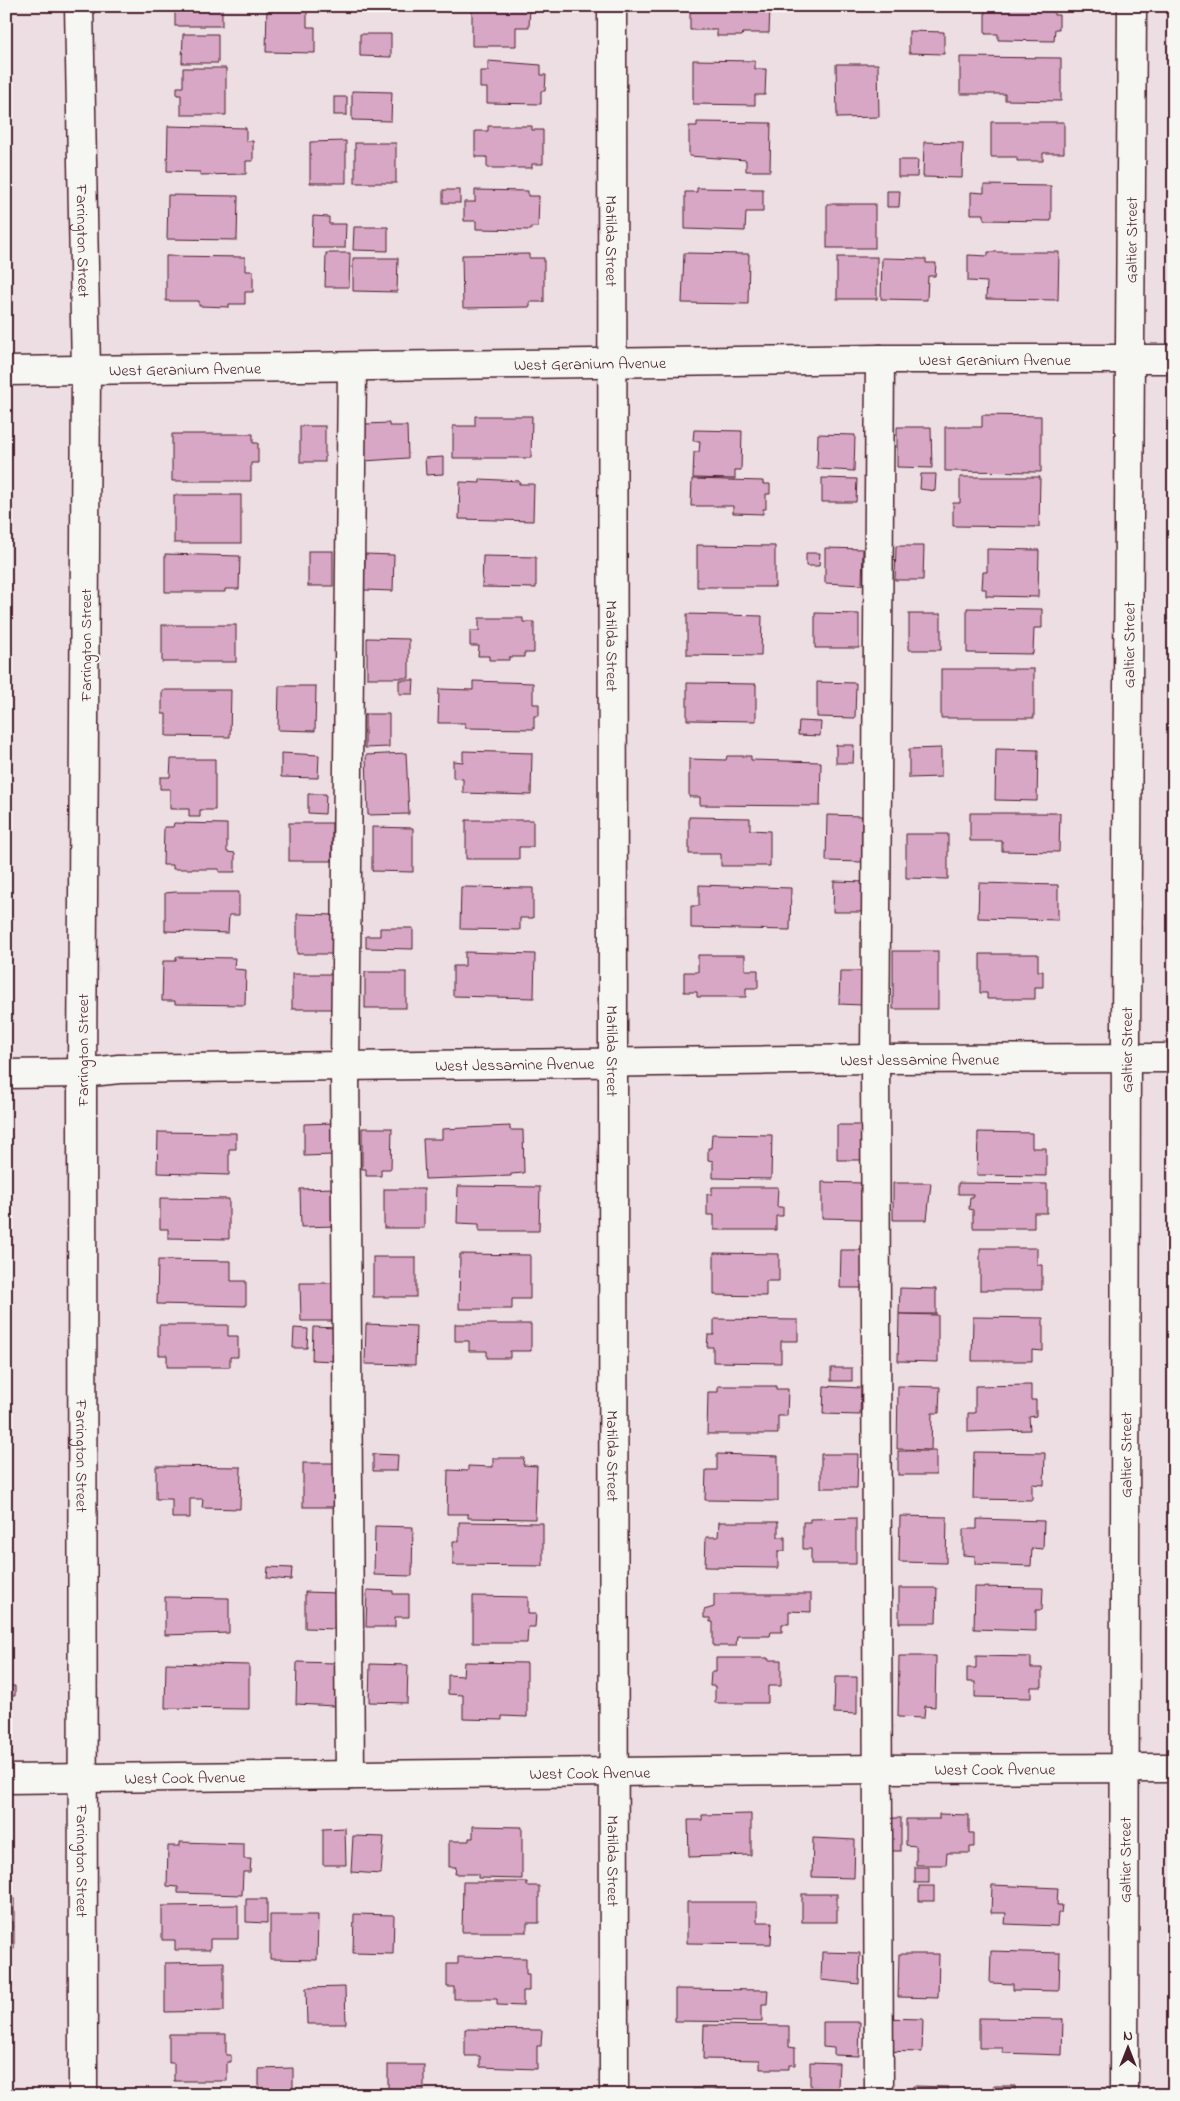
<svg xmlns="http://www.w3.org/2000/svg" width="1180" height="2101" font-family="'Indie Flower',sans-serif">
	<style>
		.building { fill: #d8a7c5; stroke: #4a1f2b }
		.lines { fill: none; stroke-linecap: round; stroke-linejoin: round }
		.minor-casing { stroke: #4a1f2b; stroke-width: 31 }
		.minor { stroke: #f6f6f2; stroke-width: 28 }
		.labels { text-anchor: middle; stroke-width: 4; stroke-linejoin: round; paint-order: stroke }
		.street-label { font-size: 16px; fill: #4a1f2b; stroke: #f6f6f2 }
	</style>
	<rect width="100%" height="100%" fill="#eddee4"/>
	<filter id="ink" filterUnits="userSpaceOnUse"><feTurbulence type="fractalNoise" baseFrequency=".02" numOctaves="2"/><feDisplacementMap in="SourceGraphic" scale="10" xChannelSelector="R" yChannelSelector="G"/><feConvolveMatrix kernelMatrix="1 2 1 2 8 2 1 2 1" color-interpolation-filters="sRGB"/></filter>
	<g filter="url(#ink)">
		<g class="building">
			<rect x="175" y="6" width="47" height="20"/>
			<polygon points="267,6 307,6 307,27 315,27 315,53 266,52"/>
			<polygon points="472,6 530,6 529,27 516,27 516,46 472,46"/>
			<polygon points="690,6 770,6 769,33 743,33 742,36 717,36 717,30 690,30"/>
			<polygon points="985,6 1054,6 1054,15 1059,15 1059,29 1055,29 1054,41 998,40 998,34 985,34"/>
			<polygon points="909,31 944,32 944,54 909,53"/>
			<polygon points="183,34 218,34 218,63 182,63"/>
			<polygon points="360,34 391,34 391,57 360,56"/>
			<polygon points="960,57 1061,58 1061,101 1005,100 1005,94 960,94"/>
			<polygon points="693,60 755,61 755,69 766,69 765,95 755,95 755,105 693,104"/>
			<polygon points="488,61 541,65 541,75 546,75 545,91 541,91 541,104 487,103 487,88 480,88 480,71 488,71"/>
			<polygon points="836,64 878,64 879,117 837,118"/>
			<polygon points="183,68 226,68 226,115 181,115 181,95 177,95 177,87 183,87"/>
			<polygon points="352,91 392,92 391,121 352,120"/>
			<rect x="334" y="97" width="13" height="18"/>
			<polygon points="697,122 771,123 770,171 746,171 746,160 689,156 689,126 697,126"/>
			<polygon points="991,122 1064,122 1064,153 1043,153 1043,161 1017,161 1017,157 991,157"/>
			<polygon points="168,126 246,128 246,141 253,141 253,161 246,161 246,174 200,175 200,172 167,171"/>
			<polygon points="488,126 532,126 532,130 543,130 543,164 532,164 532,168 487,168 487,157 475,157 475,131 488,131"/>
			<polygon points="346,141 346,183 310,183 310,142"/>
			<polygon points="924,142 963,143 962,178 923,177"/>
			<rect x="355" y="143" width="41" height="40"/>
			<polygon points="898,160 918,160 917,177 898,177"/>
			<polygon points="984,185 1051,186 1051,221 984,220 984,214 971,214 971,192 984,193"/>
			<polygon points="697,188 763,189 763,212 746,212 745,231 685,229 685,192 697,192"/>
			<rect x="443" y="190" width="17" height="13"/>
			<polygon points="475,190 528,191 528,196 539,196 538,227 531,227 531,230 476,229 476,221 464,221 464,202 475,202"/>
			<polygon points="887,191 900,191 899,207 887,207"/>
			<polygon points="168,195 238,196 237,240 167,239"/>
			<rect x="827" y="204" width="48" height="44"/>
			<polygon points="313,216 329,217 329,224 346,224 345,248 312,248"/>
			<polygon points="354,227 388,227 388,251 353,250"/>
			<polygon points="988,252 1059,252 1058,300 986,299 987,282 968,281 968,255 988,256"/>
			<polygon points="326,253 350,253 349,287 325,287"/>
			<polygon points="684,253 749,254 748,304 682,303"/>
			<polygon points="529,254 529,258 544,258 544,302 530,302 530,307 463,308 462,255"/>
			<polygon points="166,256 245,257 245,271 253,271 253,292 245,292 245,304 229,304 229,307 199,306 199,301 166,301"/>
			<rect x="837" y="257" width="40" height="42"/>
			<polygon points="353,258 398,258 397,292 353,291"/>
			<polygon points="882,258 926,259 926,263 936,263 935,276 928,276 927,300 881,299"/>
			<polygon points="982,415 1041,416 1041,472 945,471 945,427 982,427"/>
			<polygon points="475,416 532,416 531,458 453,458 453,426 475,426"/>
			<polygon points="389,423 389,426 407,426 408,458 365,461 365,424"/>
			<rect x="300" y="426" width="25" height="36"/>
			<polygon points="897,427 931,427 932,468 897,467"/>
			<polygon points="694,430 742,431 741,470 735,470 735,479 693,478 694,452 699,452 700,441 693,441"/>
			<polygon points="172,434 253,434 253,443 258,443 258,463 251,463 251,481 172,481"/>
			<polygon points="818,434 855,435 854,471 817,469"/>
			<polygon points="443,457 443,474 426,475 425,458"/>
			<polygon points="921,474 936,474 935,491 920,489"/>
			<polygon points="960,477 1040,477 1039,527 953,526 953,503 960,503"/>
			<polygon points="822,478 857,479 856,502 822,502"/>
			<polygon points="480,479 519,481 519,484 534,484 533,521 459,519 460,482 480,483"/>
			<polygon points="692,479 763,481 763,484 770,484 770,494 766,494 766,509 763,509 763,514 733,513 733,506 691,506"/>
			<rect x="174" y="495" width="67" height="48"/>
			<polygon points="697,545 775,546 775,587 697,587"/>
			<polygon points="896,546 924,546 923,580 895,580"/>
			<polygon points="825,548 863,549 862,585 825,583"/>
			<polygon points="987,549 1039,550 1038,597 986,596 986,589 982,589 983,572 987,572"/>
			<rect x="308" y="551" width="25" height="35"/>
			<polygon points="806,553 820,553 819,566 806,566"/>
			<polygon points="165,554 240,556 239,589 225,589 225,592 165,592"/>
			<polygon points="365,554 394,555 393,591 364,590"/>
			<polygon points="483,556 536,557 536,588 482,587"/>
			<polygon points="967,608 1042,609 1042,628 1034,628 1033,654 967,653"/>
			<polygon points="815,613 859,614 859,648 815,648"/>
			<polygon points="687,614 762,616 761,656 687,655"/>
			<rect x="909" y="614" width="32" height="36"/>
			<polygon points="479,618 523,618 523,622 534,622 534,653 524,653 524,657 509,657 509,660 489,660 489,656 478,656 479,646 470,646 470,631 479,631"/>
			<rect x="162" y="625" width="74" height="37"/>
			<polygon points="367,638 409,639 409,678 367,678"/>
			<rect x="941" y="669" width="93" height="49"/>
			<polygon points="399,680 414,680 413,694 399,694"/>
			<polygon points="473,681 533,683 533,704 539,704 539,716 534,716 534,729 465,728 465,723 438,723 439,689 473,690"/>
			<polygon points="817,682 856,683 855,718 817,717"/>
			<polygon points="687,683 756,684 756,721 687,720"/>
			<polygon points="279,686 316,686 315,731 278,730"/>
			<polygon points="162,690 231,690 230,737 166,736 166,714 162,714"/>
			<polygon points="365,714 389,714 389,747 365,748"/>
			<polygon points="799,721 821,722 820,736 798,735"/>
			<polygon points="836,745 854,745 853,763 836,763"/>
			<polygon points="941,748 941,777 909,778 909,749"/>
			<polygon points="996,749 1038,750 1037,801 995,800"/>
			<polygon points="463,751 532,753 531,795 463,793 463,779 453,778 453,761 463,762"/>
			<polygon points="281,753 319,755 318,778 281,777"/>
			<polygon points="406,753 409,814 368,815 366,755"/>
			<polygon points="727,756 751,756 751,760 821,762 820,806 700,805 700,797 689,797 689,759 726,760"/>
			<polygon points="171,759 215,759 215,810 200,810 200,817 189,817 189,809 170,809 170,789 160,789 160,777 170,777"/>
			<polygon points="308,794 326,794 325,814 308,813"/>
			<polygon points="970,813 1060,813 1059,852 1002,851 1002,841 970,841"/>
			<polygon points="827,815 862,816 862,862 826,861"/>
			<polygon points="689,817 750,818 750,830 770,831 770,866 721,866 721,854 689,854"/>
			<polygon points="466,820 533,820 533,847 519,847 519,859 466,859"/>
			<polygon points="174,823 227,824 227,852 235,853 235,872 219,872 219,869 173,869 173,865 163,865 164,827 173,827"/>
			<rect x="289" y="823" width="43" height="38"/>
			<polygon points="372,827 413,828 413,872 372,871"/>
			<polygon points="906,834 948,834 948,879 906,878"/>
			<polygon points="834,881 866,882 865,912 833,912"/>
			<polygon points="979,883 1058,885 1058,920 978,918"/>
			<polygon points="699,885 791,888 790,930 691,928 691,906 699,906"/>
			<polygon points="461,887 533,888 533,918 520,918 520,930 460,929"/>
			<polygon points="176,892 239,892 239,915 229,915 228,933 165,931 165,893"/>
			<polygon points="297,914 335,915 335,954 297,954"/>
			<polygon points="380,928 413,928 413,949 366,948 366,936 380,936"/>
			<rect x="893" y="951" width="45" height="58"/>
			<polygon points="465,952 535,954 534,998 453,996 453,966 465,966"/>
			<polygon points="980,954 1038,954 1038,971 1043,971 1043,987 1035,987 1035,999 987,999 987,993 980,993"/>
			<polygon points="698,955 745,955 745,970 758,970 758,988 746,988 746,997 697,997 697,992 684,992 684,972 698,972"/>
			<polygon points="176,957 235,958 234,969 246,970 245,1005 175,1004 175,1001 162,1001 163,961 176,961"/>
			<polygon points="840,971 863,971 862,1005 839,1004"/>
			<rect x="365" y="972" width="41" height="36"/>
			<rect x="292" y="974" width="41" height="35"/>
			<polygon points="334,1123 334,1155 304,1156 304,1124"/>
			<polygon points="837,1125 864,1125 863,1160 837,1160"/>
			<polygon points="510,1126 510,1130 523,1130 524,1173 511,1174 511,1176 425,1179 423,1139 442,1139 442,1129"/>
			<polygon points="362,1128 392,1128 391,1169 381,1169 381,1176 366,1176 366,1169 362,1169"/>
			<polygon points="158,1132 236,1133 236,1149 229,1149 229,1175 157,1173"/>
			<polygon points="978,1132 1032,1133 1032,1148 1046,1148 1046,1176 977,1175"/>
			<polygon points="712,1134 772,1135 771,1179 713,1178 713,1161 708,1160 708,1148 711,1148"/>
			<polygon points="822,1182 862,1183 862,1219 822,1218"/>
			<polygon points="893,1183 931,1183 927,1220 893,1220"/>
			<polygon points="958,1183 1047,1184 1047,1213 1034,1213 1034,1228 973,1228 973,1210 969,1209 970,1197 973,1197 973,1194 958,1194"/>
			<polygon points="458,1186 540,1187 539,1231 479,1231 479,1224 457,1223"/>
			<polygon points="712,1187 778,1187 777,1207 783,1207 783,1216 776,1216 776,1230 714,1230 714,1215 707,1215 707,1194 712,1194"/>
			<polygon points="334,1188 336,1226 301,1227 300,1189"/>
			<rect x="384" y="1189" width="40" height="39"/>
			<polygon points="160,1198 229,1199 229,1239 168,1238 168,1229 160,1229"/>
			<polygon points="980,1248 1037,1248 1037,1265 1042,1265 1042,1290 980,1290"/>
			<polygon points="841,1250 864,1250 863,1288 840,1288"/>
			<polygon points="714,1253 779,1254 779,1281 766,1281 766,1296 714,1295"/>
			<polygon points="460,1254 530,1255 530,1299 512,1299 512,1309 459,1309"/>
			<rect x="373" y="1257" width="43" height="40"/>
			<polygon points="158,1260 231,1261 231,1281 246,1281 246,1306 157,1304"/>
			<polygon points="300,1283 335,1283 335,1321 301,1321"/>
			<polygon points="900,1288 936,1289 936,1314 899,1314"/>
			<polygon points="899,1314 938,1315 938,1362 898,1361"/>
			<polygon points="973,1317 1043,1318 1043,1351 1032,1350 1032,1361 972,1361"/>
			<polygon points="714,1319 798,1320 798,1341 781,1341 781,1363 713,1362 713,1347 707,1347 708,1335 714,1335"/>
			<polygon points="366,1324 416,1326 415,1365 365,1364"/>
			<polygon points="455,1324 531,1324 531,1351 510,1351 510,1358 487,1358 487,1351 469,1351 469,1341 455,1341"/>
			<polygon points="159,1325 228,1325 228,1336 238,1336 238,1357 230,1357 230,1367 167,1367 167,1355 159,1355"/>
			<polygon points="313,1327 336,1328 335,1361 312,1360"/>
			<polygon points="294,1328 308,1329 307,1348 293,1348"/>
			<rect x="831" y="1368" width="21" height="13"/>
			<polygon points="1031,1385 1031,1400 1036,1400 1036,1416 1029,1417 1030,1430 968,1432 968,1413 975,1413 975,1386"/>
			<polygon points="718,1386 776,1386 776,1389 788,1389 787,1416 778,1416 778,1434 707,1434 708,1392 718,1392"/>
			<polygon points="824,1386 861,1388 860,1415 823,1414"/>
			<polygon points="898,1386 940,1387 939,1413 932,1413 931,1450 897,1449"/>
			<rect x="898" y="1451" width="38" height="24"/>
			<polygon points="974,1452 1045,1453 1044,1485 1032,1484 1032,1500 973,1499"/>
			<polygon points="373,1454 398,1455 397,1471 373,1471"/>
			<polygon points="717,1454 778,1456 778,1501 705,1500 706,1470 717,1470"/>
			<polygon points="821,1454 858,1454 857,1488 821,1488"/>
			<polygon points="493,1458 524,1458 523,1465 537,1466 535,1519 468,1518 468,1514 447,1514 448,1470 468,1471 468,1466 493,1467"/>
			<rect x="303" y="1463" width="33" height="44"/>
			<polygon points="156,1466 241,1467 240,1509 202,1508 203,1499 190,1499 190,1518 172,1518 172,1499 156,1499"/>
			<polygon points="900,1516 947,1517 946,1563 899,1562"/>
			<polygon points="856,1518 856,1564 811,1564 811,1549 803,1549 803,1522 810,1522 810,1519"/>
			<polygon points="977,1519 1044,1521 1043,1549 1032,1548 1031,1566 975,1564 975,1556 963,1555 963,1529 977,1529"/>
			<polygon points="459,1522 543,1523 543,1566 453,1565 453,1541 459,1541"/>
			<polygon points="719,1522 778,1522 778,1537 785,1537 785,1551 778,1551 778,1568 705,1567 706,1537 718,1537"/>
			<polygon points="375,1526 413,1527 412,1576 374,1575"/>
			<polygon points="268,1567 292,1568 291,1580 267,1578"/>
			<polygon points="975,1587 1043,1588 1042,1610 1036,1610 1036,1631 974,1629"/>
			<polygon points="899,1588 937,1588 936,1623 899,1623"/>
			<polygon points="367,1590 393,1591 393,1594 409,1594 409,1617 395,1617 395,1627 366,1627"/>
			<polygon points="305,1592 338,1593 337,1629 305,1628"/>
			<polygon points="714,1594 811,1594 811,1612 789,1611 789,1624 782,1624 782,1632 771,1632 770,1636 737,1636 736,1646 713,1646 713,1622 710,1622 710,1618 704,1618 704,1610 714,1607"/>
			<polygon points="6,1595 10,1595 9,1642 6,1642"/>
			<polygon points="473,1596 528,1597 528,1614 536,1614 535,1627 528,1627 527,1643 473,1643"/>
			<polygon points="165,1597 229,1598 229,1633 165,1635"/>
			<polygon points="899,1656 936,1656 935,1707 925,1706 924,1718 898,1717"/>
			<polygon points="976,1656 1031,1657 1031,1668 1042,1668 1042,1687 1031,1687 1031,1698 975,1697 975,1682 967,1682 967,1668 976,1668"/>
			<polygon points="716,1658 768,1658 768,1660 781,1660 781,1686 768,1686 768,1703 715,1703 715,1686 710,1686 711,1672 716,1672"/>
			<polygon points="297,1662 336,1663 335,1706 296,1704"/>
			<polygon points="464,1662 527,1663 527,1717 502,1716 502,1720 463,1719 463,1695 448,1694 448,1675 463,1676"/>
			<polygon points="166,1663 249,1665 249,1709 165,1708"/>
			<polygon points="370,1664 408,1665 407,1703 369,1702"/>
			<polygon points="6,1670 8,1670 8,1686 15,1686 15,1696 9,1696 8,1700 6,1700"/>
			<polygon points="835,1677 857,1677 857,1714 834,1713"/>
			<polygon points="751,1814 751,1855 689,1857 688,1820 702,1820 702,1815"/>
			<polygon points="939,1814 969,1815 969,1833 974,1833 974,1847 970,1847 970,1853 947,1853 946,1865 916,1865 916,1846 906,1845 906,1819 939,1819"/>
			<rect x="879" y="1818" width="22" height="33"/>
			<polygon points="473,1826 522,1827 522,1879 478,1878 478,1874 455,1874 456,1867 449,1867 449,1841 469,1841 469,1838 473,1838"/>
			<polygon points="345,1828 346,1865 323,1865 323,1829"/>
			<polygon points="353,1836 384,1837 381,1874 351,1872"/>
			<polygon points="813,1838 855,1840 854,1878 812,1877"/>
			<polygon points="180,1842 244,1844 244,1859 251,1859 250,1872 243,1872 242,1895 178,1893 178,1887 167,1886 168,1846 180,1846"/>
			<rect x="915" y="1867" width="14" height="16"/>
			<polygon points="463,1882 527,1882 527,1886 539,1886 539,1923 527,1923 527,1932 462,1932"/>
			<polygon points="992,1885 1058,1888 1057,1905 1062,1905 1061,1913 1058,1913 1057,1926 1005,1924 1006,1913 991,1913"/>
			<rect x="919" y="1886" width="15" height="15"/>
			<rect x="802" y="1894" width="35" height="28"/>
			<rect x="6" y="1899" width="8" height="50"/>
			<polygon points="246,1899 267,1899 267,1923 246,1922"/>
			<polygon points="687,1902 757,1902 757,1922 772,1922 771,1944 687,1943"/>
			<polygon points="238,1905 238,1939 210,1939 210,1950 175,1950 175,1940 162,1940 162,1906"/>
			<polygon points="354,1914 394,1915 393,1954 353,1953"/>
			<polygon points="270,1915 318,1915 317,1960 270,1959"/>
			<polygon points="991,1951 1060,1953 1059,1991 1013,1990 1013,1984 990,1983"/>
			<polygon points="822,1952 860,1953 859,1984 821,1980"/>
			<polygon points="899,1954 939,1954 938,1998 898,1997"/>
			<polygon points="458,1957 526,1958 526,1974 529,1974 529,1991 523,1991 523,2006 497,2005 497,1999 454,1999 454,1987 447,1987 447,1964 458,1964"/>
			<polygon points="224,1962 224,2011 165,2012 165,1963"/>
			<polygon points="345,1987 346,2024 307,2024 306,1988"/>
			<polygon points="675,1989 768,1990 767,2004 762,2004 762,2022 675,2021"/>
			<polygon points="879,2018 923,2019 922,2052 878,2051"/>
			<polygon points="979,2018 1063,2019 1062,2055 1003,2053 1003,2048 979,2048"/>
			<polygon points="823,2022 860,2022 859,2056 834,2055 834,2048 823,2047"/>
			<polygon points="704,2025 789,2026 789,2047 795,2048 795,2065 789,2065 789,2069 760,2069 760,2060 703,2059"/>
			<polygon points="465,2029 542,2030 541,2046 537,2046 537,2069 480,2067 480,2056 465,2056"/>
			<polygon points="169,2034 226,2034 226,2055 231,2055 231,2062 227,2062 227,2081 174,2081 174,2063 169,2063"/>
			<rect x="6" y="2040" width="3" height="37"/>
			<polygon points="810,2062 839,2063 838,2088 810,2087"/>
			<rect x="388" y="2065" width="36" height="26"/>
			<polygon points="293,2068 293,2095 259,2095 259,2069"/>
			<polygon points="913,2086 948,2087 948,2095 912,2095"/>
			<polygon points="993,2086 1015,2086 1015,2094 1036,2095 993,2095"/>
			<polygon points="693,2089 772,2090 772,2095 693,2095"/>
		</g>
		<g class="lines">
			<defs>
				<g id="minor">
					<path id="s1" d="M79,6L86,371L82,1073L83,2095"/>
					<path id="s2" d="M612,6L614,2095"/>
					<path id="s3" d="M6,371L880,359H1174"/>
					<path id="s4" d="M6,1074L82,1073L119,1069L875,1059L1174,1058"/>
					<polyline points="350,1775 345,1066 352,367"/>
					<path id="s5" d="M6,1779L879,1769L1174,1768"/>
					<polyline points="879,2095 875,1059 880,359"/>
					<path id="s6" d="M1124,2095L1126,1030L1132,6"/>
				</g>
			</defs>
			<use href="#minor" class="minor-casing"/>
			<use href="#minor" class="minor"/>
		</g>
	</g>
	<g class="labels">
		<g class="street-label">
			<text dy="6" stroke="none"><textPath href="#s1" startOffset="235">Farrington Street</textPath></text>
			<text dy="6" stroke="none"><textPath href="#s2" startOffset="235">Matilda Street</textPath></text>
			<text dy="6" stroke="none"><textPath href="#s6" startOffset="1855">Galtier Street</textPath></text>
			<text dy="6" stroke="none"><textPath href="#s3" startOffset="989">West Geranium Avenue</textPath></text>
			<text dy="6" stroke="none"><textPath href="#s3" startOffset="584">West Geranium Avenue</textPath></text>
			<text dy="6" stroke="none"><textPath href="#s3" startOffset="179">West Geranium Avenue</textPath></text>
			<text transform="translate(85 645) rotate(-90)" y="6">Farrington Street</text>
			<text dy="6" stroke="none"><textPath href="#s2" startOffset="640">Matilda Street</textPath></text>
			<text dy="6" stroke="none"><textPath href="#s6" startOffset="1450">Galtier Street</textPath></text>
			<text transform="translate(82 1050) rotate(-90)" y="6">Farrington Street</text>
			<text dy="6" stroke="none"><textPath href="#s2" startOffset="1045">Matilda Street</textPath></text>
			<text dy="6" stroke="none"><textPath href="#s6" startOffset="1045">Galtier Street</textPath></text>
			<text dy="6" stroke="none"><textPath href="#s4" startOffset="914">West Jessamine Avenue</textPath></text>
			<text dy="6" stroke="none"><textPath href="#s4" startOffset="509">West Jessamine Avenue</textPath></text>
			<text dy="6" stroke="none"><textPath href="#s1" startOffset="1450">Farrington Street</textPath></text>
			<text dy="6" stroke="none"><textPath href="#s2" startOffset="1450">Matilda Street</textPath></text>
			<text dy="6" stroke="none"><textPath href="#s6" startOffset="640">Galtier Street</textPath></text>
			<text dy="6" stroke="none"><textPath href="#s5" startOffset="989">West Cook Avenue</textPath></text>
			<text dy="6" stroke="none"><textPath href="#s5" startOffset="584">West Cook Avenue</textPath></text>
			<text dy="6" stroke="none"><textPath href="#s5" startOffset="179">West Cook Avenue</textPath></text>
			<text dy="6" stroke="none"><textPath href="#s1" startOffset="1855">Farrington Street</textPath></text>
			<text dy="6" stroke="none"><textPath href="#s2" startOffset="1855">Matilda Street</textPath></text>
			<text dy="6" stroke="none"><textPath href="#s6" startOffset="235">Galtier Street</textPath></text>
		</g>
	</g>
	<rect width="1180" height="2101" fill="none" stroke="#f6f6f2" stroke-width="25"/>
	<rect x="12" y="12" width="1155" height="2076" fill="none" stroke="#4a1f2b" stroke-width="2" filter="url(#ink)"/>
	<g transform="translate(1128 2048)" stroke="#f6f6f2" stroke-width="4" paint-order="stroke">
	<path d="M0-4L9 19L0 12L-9 19Z" fill="#4a1f2b"/>
	<text y="-8" font-size="14" font-weight="bold" text-anchor="middle" fill="#4a1f2b">N</text>
	</g>
</svg>
